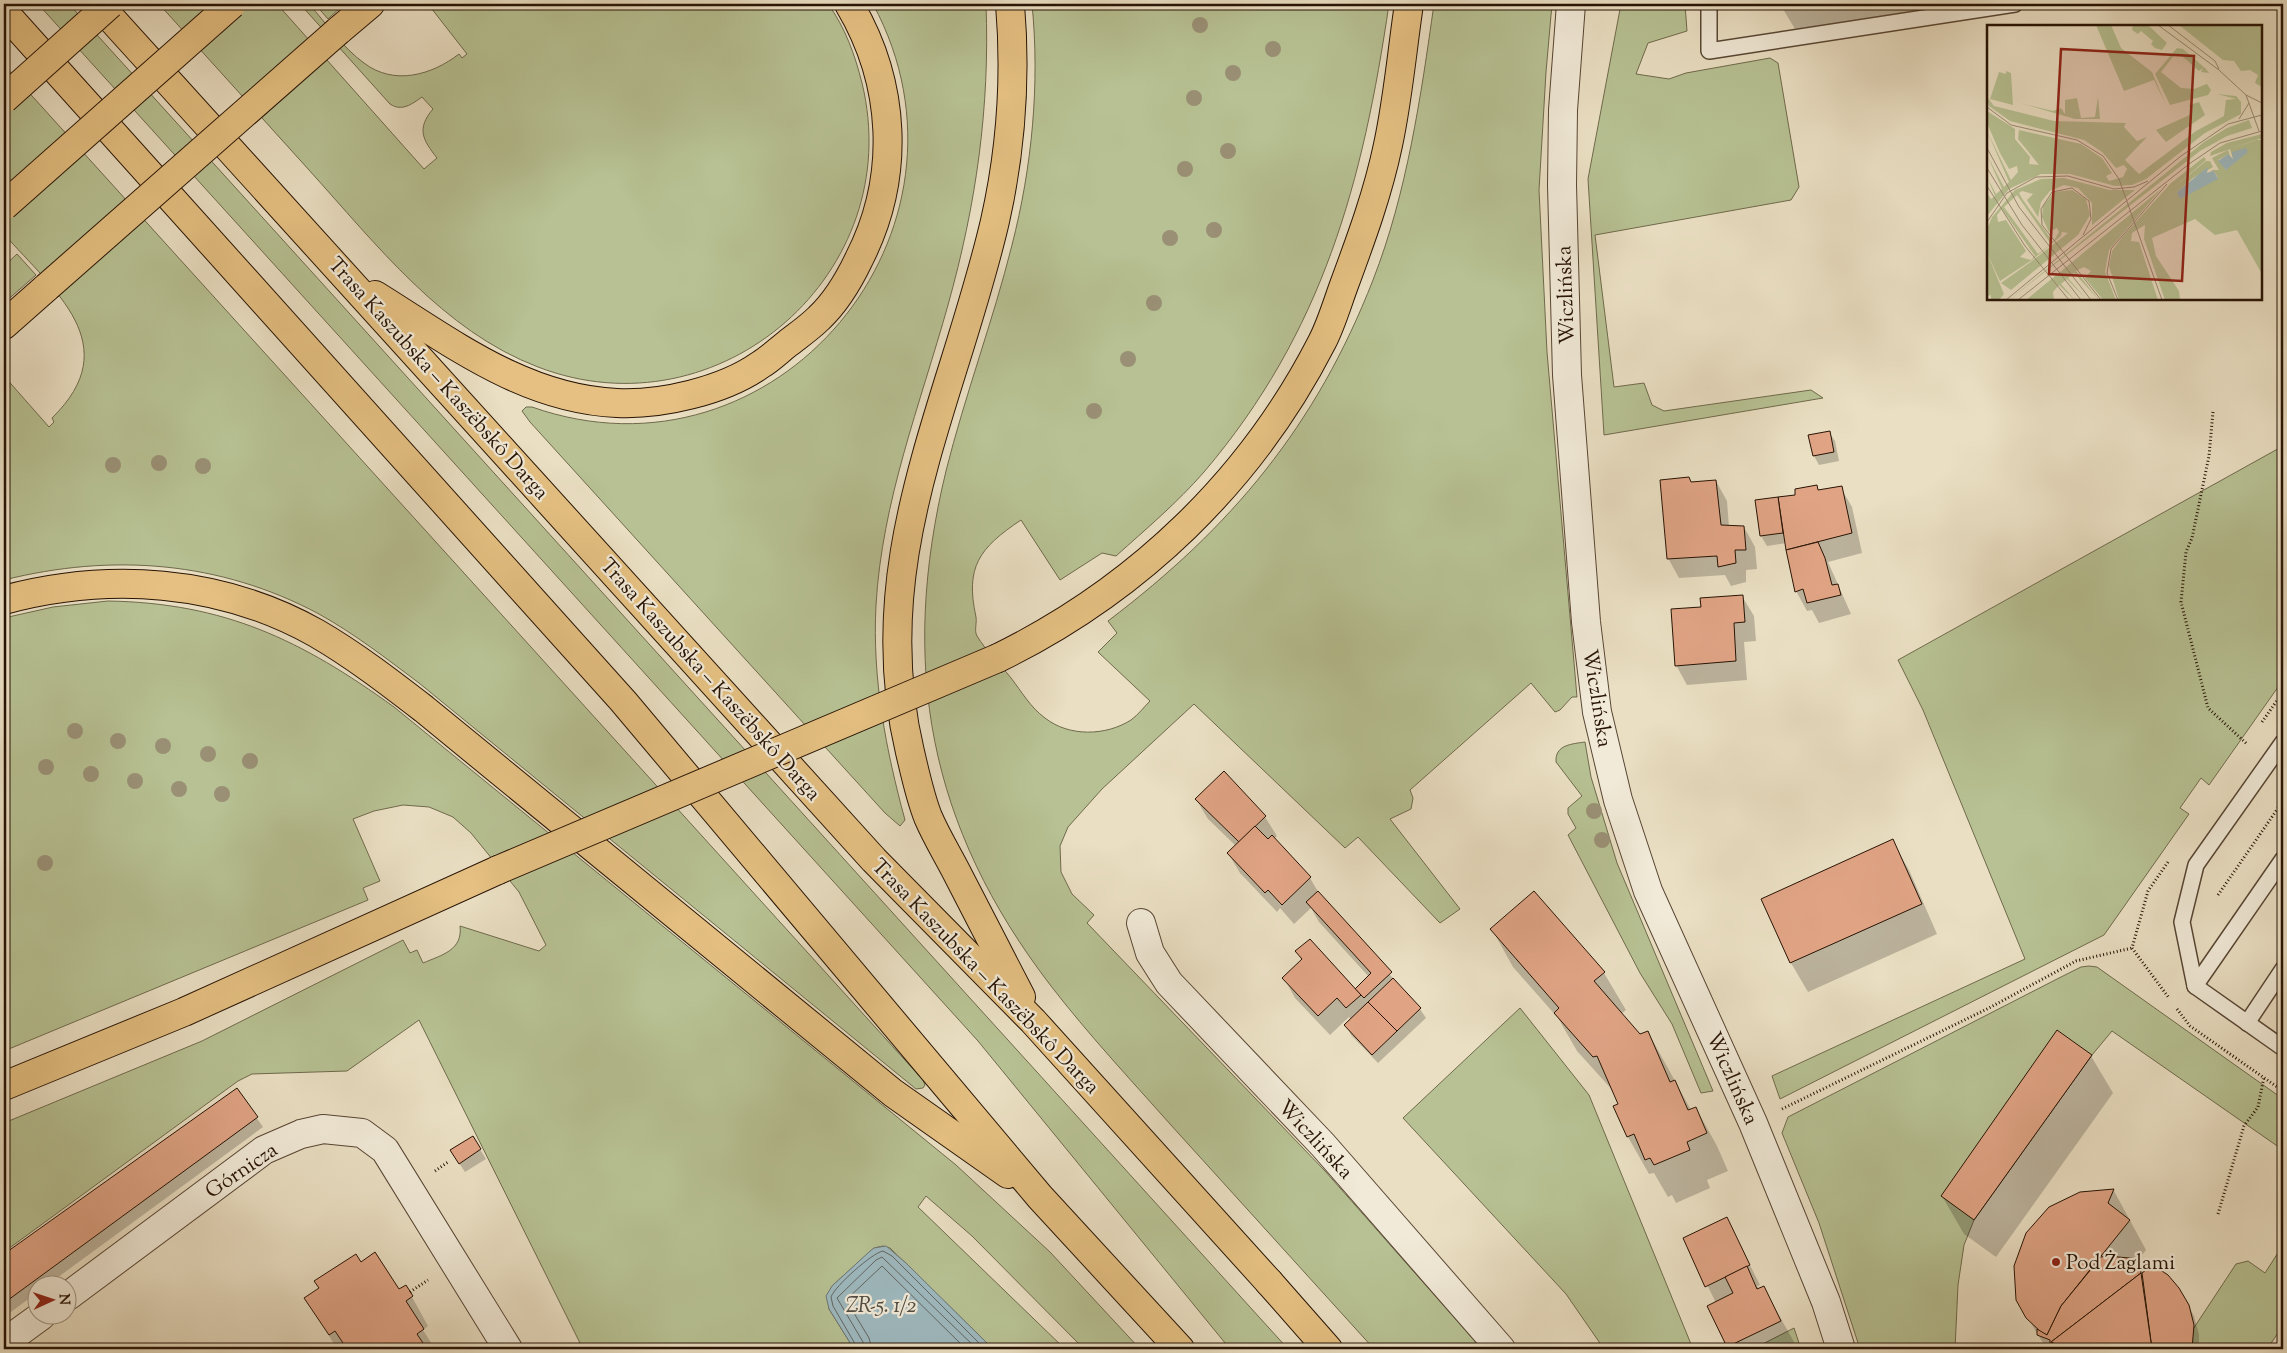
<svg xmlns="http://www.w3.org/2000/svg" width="2287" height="1353" font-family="'Sorts Mill Goudy',serif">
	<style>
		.green { fill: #b7c193; stroke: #6f6a4c }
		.water { fill: #9eb9bf; stroke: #6e7774 }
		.shadow { fill: #0003 }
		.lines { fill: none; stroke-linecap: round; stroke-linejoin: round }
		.shore { stroke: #626662; stroke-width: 1 }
		.building { fill: #e0a485; stroke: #271304 }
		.service-casing { stroke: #584634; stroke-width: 18 }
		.minor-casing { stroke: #584634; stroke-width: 30 }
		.primary-casing { stroke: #271304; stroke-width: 30 }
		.motorway-casing { stroke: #271304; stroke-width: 30 }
		.path { stroke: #271304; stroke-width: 3; stroke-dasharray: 1 2.5; stroke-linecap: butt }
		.service { stroke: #f1ead8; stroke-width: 15 }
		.minor { stroke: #f1ead8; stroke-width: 28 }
		.primary { stroke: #e5c082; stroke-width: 28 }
		.motorway { stroke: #e5c082; stroke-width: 28 }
		.motorway-bridge-casing { stroke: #271304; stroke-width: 30; stroke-linecap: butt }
		.motorway-bridge { stroke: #e5c082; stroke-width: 28 }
		.tree { fill: #9a9075 }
		.poi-dot { fill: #8f2418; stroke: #f1ead8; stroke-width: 2 }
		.labels { text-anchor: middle; stroke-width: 4.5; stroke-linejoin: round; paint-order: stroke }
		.street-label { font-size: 21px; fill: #271304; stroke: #f1ead8 }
		.poi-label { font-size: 21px; fill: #271304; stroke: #f1ead8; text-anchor: start }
		.water-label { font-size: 22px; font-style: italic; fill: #514d45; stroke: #f1ead8 }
		.inset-road { fill: none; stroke: #9c8d77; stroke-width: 1 }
		.view { fill: #8f2418; fill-opacity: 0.15; stroke: #8f2418; stroke-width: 2.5 }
		.inset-edge { fill: none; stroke: #271304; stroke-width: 2.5 }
	</style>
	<rect width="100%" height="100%" fill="#eadfc3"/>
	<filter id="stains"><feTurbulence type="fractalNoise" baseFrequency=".004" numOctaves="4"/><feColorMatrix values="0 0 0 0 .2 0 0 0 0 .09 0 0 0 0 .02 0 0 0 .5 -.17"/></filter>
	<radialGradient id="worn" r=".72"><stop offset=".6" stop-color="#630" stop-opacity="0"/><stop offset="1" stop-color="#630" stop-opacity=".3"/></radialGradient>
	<g class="green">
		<polygon points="38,4 69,4 1288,1349 1230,1349 978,1041"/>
		<path d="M159,4H277L424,169L437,158C423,140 416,129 433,109L422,97C412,104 402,112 390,104L300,4H309C326,23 343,48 364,63C394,86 432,75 459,54L462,58L467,54L428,4H828C845,27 855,55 862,83C908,272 720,437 538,367C443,331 376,244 309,170C259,115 209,59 159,4Z"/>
		<polygon points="315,4 344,4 328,19"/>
		<path d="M873,4H986C990,108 976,205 948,305C920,405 882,501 876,605C872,679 886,750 905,820L900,826L885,813L530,422L522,411L526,407H532C776,493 995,230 873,4Z"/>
		<path d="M1032,4H1389C1363,182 1323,332 1204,472C1177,503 1146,529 1116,556L1102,553L1060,580L1021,520C979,548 965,567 976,617C977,623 974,631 977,636C986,651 1000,664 1011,678C1022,692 1030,707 1045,718C1069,737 1106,736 1131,720C1138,715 1144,707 1150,701L1098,652L1117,633L1108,621C1232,527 1316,426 1373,280C1407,193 1421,96 1434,4H1552L1546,72L1539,190L1547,352L1577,697H1572L1560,710L1555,712L1531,683L1410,790L1413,798L1411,809L1390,819L1460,909L1440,923L1358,837L1345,848L1194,704L1102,789L1068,827L1060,846L1061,872L1072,894L1094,915L1087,923L1325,1171L1482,1349H1374C1306,1274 1238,1199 1170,1124C1130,1079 1088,1034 1051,986C928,826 899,665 946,471C965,395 993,321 1012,245C1032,167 1040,84 1032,4Z"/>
		<polygon points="1621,4 1685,4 1687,31 1648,43 1636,74 1669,79 1686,73 1770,58 1778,63 1799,187 1791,200 1595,235 1614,387 1644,383 1652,405 1664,411 1811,390 1823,398 1604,435 1588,179"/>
		<path d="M4,65L923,1080L925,1085L923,1088L916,1089L419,683C387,659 355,634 319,614C220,561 112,553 4,580V376L49,427L54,422L52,418C127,345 54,291 4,234Z"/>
		<polygon points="17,254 36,275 4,303 4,266"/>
		<polygon points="2283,446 2283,680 2209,785 2201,778 2180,808 2189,814 2104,935 1780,1099 1772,1076 2025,959 1923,710 1898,660"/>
		<path d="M108,601C225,603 301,640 394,707L956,1165L1050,1252L1140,1349H1084L972,1236L926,1196L918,1207L1065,1349H993L890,1248L883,1246L874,1248L832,1286L829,1309L854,1349H583L419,1020L347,1071L252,1074L238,1081L4,1252V1123L202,1041L403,940L410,953L417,950L423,963C442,955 463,950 460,926L539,951L546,945L519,892L471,833L453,817L429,807L403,805L374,811L353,819L380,881L363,888L368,900L4,1051V618L53,607Z"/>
		<path d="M1585,742L1591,777L1617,863L1713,1091L1701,1093L1672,1024L1640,973L1568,835L1576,828L1568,814V808L1582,796L1556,762C1555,745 1571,744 1585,742Z"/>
		<polygon points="2089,966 2097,967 2283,1099 2283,1150 2112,1031 2092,1055 1974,1220 1964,1245 1958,1285 1955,1349 1860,1349 1819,1223 1782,1133 1788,1117 2059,978 2081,967"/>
		<polygon points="1520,1008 1589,1095 1693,1349 1604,1349 1566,1294 1403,1118"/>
		<polygon points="2283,1245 2283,1326 2267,1349 2180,1349 2236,1264 2248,1261 2265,1273"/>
		<polygon points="1794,1328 1801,1349 1753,1349"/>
	</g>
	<polygon class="water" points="886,1246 906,1263 993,1349 854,1349 829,1309 826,1296 832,1286 869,1252 874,1248"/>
	<g class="shadow">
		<polygon points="1780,4 1963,4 1795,29"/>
		<polygon points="1829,432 1835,441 1839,461 1819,465 1814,456"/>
		<polygon points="1716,481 1727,501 1729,527 1744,527 1755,547 1757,569 1746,570 1746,582 1731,586 1725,575 1679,578 1668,558 1692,483"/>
		<polygon points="1816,487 1819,491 1841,488 1852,507 1862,553 1828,562 1851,614 1819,623 1812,610 1807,611 1796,591 1787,543 1767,546 1761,536 1756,501 1796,496"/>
		<polygon points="1742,596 1754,616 1756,641 1744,642 1747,680 1687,685 1676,665 1702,608"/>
		<polygon points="1196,799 1265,817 1277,836 1274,839 1310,878 1320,895 1420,1009 1426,1018 1378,1063 1351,1035 1346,1025 1351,1020 1349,1017 1330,1035 1295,998 1284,978 1302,961 1297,952 1354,990 1369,977 1319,922 1311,908 1294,924 1280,908 1277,912 1240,873 1228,853 1236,846 1208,819"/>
		<polygon points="1892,841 1909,870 1937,934 1808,992 1791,963 1762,899"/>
		<polygon points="1534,892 1604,973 1626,1010 1621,1014 1639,1036 1648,1032 1691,1110 1696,1108 1717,1146 1728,1171 1707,1180 1710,1188 1676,1203 1672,1195 1668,1197 1654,1173 1649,1174 1628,1137 1615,1107 1620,1105 1615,1093 1577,1051 1558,1018 1513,967 1492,929"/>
		<polygon points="2091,1056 2113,1093 1996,1257 1964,1234 1942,1196"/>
		<polygon points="237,1090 263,1127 46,1286 38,1286 38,1292 4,1317 4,1255"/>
		<polygon points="473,1138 486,1159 465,1172 457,1160"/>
		<polygon points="2114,1191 2146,1250 2138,1260 2144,1275 2178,1288 2194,1316 2199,1335 2199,1349 2044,1349 2046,1348 2017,1300 2080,1193"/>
		<polygon points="1726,1218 1760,1285 1757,1286 1759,1289 1763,1287 1798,1349 1730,1349 1709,1306 1716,1303 1685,1239"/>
		<polygon points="361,1263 399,1291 412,1297 428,1326 423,1330 435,1349 337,1349 306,1298"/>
	</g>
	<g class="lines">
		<g class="shore">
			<path d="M858,1349L833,1306L831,1297C835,1286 872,1253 883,1251L892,1256L985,1349"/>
			<polyline points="864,1349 863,1342 837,1298 876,1260 882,1257 977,1349"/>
			<polyline points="872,1349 869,1338 846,1300 882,1266 966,1349"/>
		</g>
	</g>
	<g class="building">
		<polygon points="1830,431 1834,452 1813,456 1808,435"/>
		<polygon points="1689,477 1691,482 1716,480 1721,525 1744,526 1746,550 1735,550 1736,563 1718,567 1717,556 1667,559 1660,480"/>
		<polygon points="1817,485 1818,490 1842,486 1852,533 1786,550 1778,497 1795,495 1795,489"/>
		<polygon points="1778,497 1783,533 1760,536 1755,500"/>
		<polygon points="1818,542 1825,558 1832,585 1838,584 1841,595 1807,603 1803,589 1795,592 1786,550"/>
		<polygon points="1743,595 1745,622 1734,623 1736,661 1675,666 1671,609 1701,607 1700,598"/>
		<polygon points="1224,771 1266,816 1239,842 1195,799"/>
		<polygon points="1255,826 1268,839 1272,835 1311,877 1282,905 1268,890 1265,893 1227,853"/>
		<polygon points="1893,839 1922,904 1790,963 1761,899"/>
		<polygon points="1318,891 1392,972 1364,998 1355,989 1371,973 1306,902"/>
		<polygon points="1534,891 1605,972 1594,981 1640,1034 1648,1031 1670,1082 1675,1080 1688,1110 1696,1107 1707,1133 1687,1142 1690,1150 1654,1165 1650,1158 1645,1160 1634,1134 1627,1137 1613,1106 1618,1104 1597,1056 1593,1057 1554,1013 1559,1008 1490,929"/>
		<polygon points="1310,939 1361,995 1346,1008 1337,998 1318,1016 1282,978 1302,959 1295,951"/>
		<polygon points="1393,978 1421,1008 1397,1031 1368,1002"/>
		<polygon points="1368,1002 1397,1031 1372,1055 1344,1025"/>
		<polygon points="2057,1030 2092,1055 1974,1220 1941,1196"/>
		<polygon points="237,1088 258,1117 4,1303 4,1254"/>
		<polygon points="473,1136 481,1149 459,1164 450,1150"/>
		<polygon points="2114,1189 2108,1203 2130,1220 2061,1306 2047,1335 2041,1332 2026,1318 2016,1300 2014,1266 2026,1233 2049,1207 2080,1192"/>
		<polygon points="1727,1217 1750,1265 1705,1287 1683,1238"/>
		<polygon points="375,1252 399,1289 406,1285 413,1296 406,1301 424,1329 417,1334 427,1349 338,1349 337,1346 343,1343 335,1331 329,1335 304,1298 319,1288 314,1281 356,1254 361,1262"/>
		<polygon points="2108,1256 2139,1259 2141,1273 2051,1342 2068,1349 2041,1349 2050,1344 2050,1340 2037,1335 2037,1329 2047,1335 2061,1306 2101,1257"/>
		<polygon points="2153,1265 2168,1275 2179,1288 2189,1305 2194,1325 2192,1349 2152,1349 2142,1273"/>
		<polygon points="1747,1266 1757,1289 1764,1286 1781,1321 1727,1347 1707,1306 1733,1293 1725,1277"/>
		<polygon points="2141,1273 2152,1349 2068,1349 2051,1342"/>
	</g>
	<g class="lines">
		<defs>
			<g id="service">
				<polyline points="1709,4 1709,51 2015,4"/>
				<polyline points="2283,742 2196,865 2182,922 2195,986 2283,1048"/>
				<polyline points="2195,986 2283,859"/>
				<polyline points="2247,1023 2283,969"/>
			</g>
			<g id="minor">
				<polyline points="1571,4 1563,110 1562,185 1567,375 1586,622 1597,712 1618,800 1648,891 1753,1123 1826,1302 1841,1349"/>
				<polyline points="1141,923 1150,953 1169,983 1323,1145 1501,1349"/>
				<polyline points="68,1296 264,1150 301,1134 323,1129 362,1133 385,1150 508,1349"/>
				<polyline points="4,1343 41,1316"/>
			</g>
			<polyline id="primary" points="1269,1282 1328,1349"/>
			<g id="motorway">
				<polyline points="98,4 874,860 1033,1021 1269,1282"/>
				<path d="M1010,4C1016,75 1011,150 995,221C953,402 864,559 910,752C915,773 920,797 928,817C937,838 949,857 959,877C980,917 1000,957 1021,997"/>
				<polyline points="4,12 623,701 1040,1197 1180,1349"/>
				<polyline points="338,31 370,4"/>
				<path d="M375,295C451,342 524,399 617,403C661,405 723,391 760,365C770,359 778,351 787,344C797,336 809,328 819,318C836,302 849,280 859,259C901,177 896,83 849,4"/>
				<polyline points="4,325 47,287"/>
				<path d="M4,600C108,572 220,579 316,633C354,655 389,682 424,709L893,1093L1008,1174"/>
				<path d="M998,658C1137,590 1251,481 1322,342C1331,325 1337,304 1344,285C1361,239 1378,193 1388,145C1398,99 1402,51 1409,4"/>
				<polyline points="4,1086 184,1012 498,870"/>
			</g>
		</defs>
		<use href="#service" class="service-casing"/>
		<use href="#minor" class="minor-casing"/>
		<use href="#primary" class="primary-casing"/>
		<use href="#motorway" class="motorway-casing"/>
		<g class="path">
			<polyline points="2213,412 2209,456 2192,538 2186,552 2181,602 2208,708 2247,744"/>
			<polyline points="2262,722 2283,692"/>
			<polyline points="2168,862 2148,891 2132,948 2169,998"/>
			<polyline points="2218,895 2283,801"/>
			<polyline points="2177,1009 2190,1026 2283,1091"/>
			<polyline points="1782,1109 1989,1008 2076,961 2132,948"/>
			<polyline points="435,1171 448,1162"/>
			<polyline points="2218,1214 2244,1126 2258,1107 2264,1077"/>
			<polyline points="410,1292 428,1280"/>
		</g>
		<use href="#service" class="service"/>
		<use href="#minor" class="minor"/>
		<use href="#primary" class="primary"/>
		<use href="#motorway" class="motorway"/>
		<defs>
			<g id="motorway-bridge">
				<polyline points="4,99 110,4"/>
				<polyline points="4,206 232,4"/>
				<polyline points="47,287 338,31"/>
				<polyline points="498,870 998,658"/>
			</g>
		</defs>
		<use href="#motorway-bridge" class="motorway-bridge-casing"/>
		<use href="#motorway-bridge" class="motorway-bridge"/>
	</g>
	<g class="tree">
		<circle cx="1200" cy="25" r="8"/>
		<circle cx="1273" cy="49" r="8"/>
		<circle cx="1233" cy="73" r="8"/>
		<circle cx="1194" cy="98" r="8"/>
		<circle cx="1228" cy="151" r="8"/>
		<circle cx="1185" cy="169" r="8"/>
		<circle cx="1214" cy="230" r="8"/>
		<circle cx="1170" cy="238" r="8"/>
		<circle cx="1154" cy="303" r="8"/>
		<circle cx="1128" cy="359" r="8"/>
		<circle cx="1094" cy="411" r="8"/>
		<circle cx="159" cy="463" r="8"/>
		<circle cx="113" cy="465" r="8"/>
		<circle cx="203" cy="466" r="8"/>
		<circle cx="75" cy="731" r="8"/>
		<circle cx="118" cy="741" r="8"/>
		<circle cx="163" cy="746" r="8"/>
		<circle cx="208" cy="754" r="8"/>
		<circle cx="250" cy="761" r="8"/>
		<circle cx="46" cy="767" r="8"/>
		<circle cx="91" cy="774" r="8"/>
		<circle cx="135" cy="781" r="8"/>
		<circle cx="179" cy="789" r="8"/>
		<circle cx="222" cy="794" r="8"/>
		<circle cx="1594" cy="811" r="8"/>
		<circle cx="1602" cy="840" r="8"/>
		<circle cx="45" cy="863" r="8"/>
	</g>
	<circle class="poi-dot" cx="2056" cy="1262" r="5"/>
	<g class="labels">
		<g class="street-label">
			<text transform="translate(1565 295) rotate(-92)" y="7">Wiczlińska</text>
			<text transform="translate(439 378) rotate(48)" y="7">Trasa Kaszubska – Kaszëbskô Darga</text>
			<text transform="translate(711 679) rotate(48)" y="7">Trasa Kaszubska – Kaszëbskô Darga</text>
			<text transform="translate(1598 698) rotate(81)" y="7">Wiczlińska</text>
			<text transform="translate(986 976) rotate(46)" y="7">Trasa Kaszubska – Kaszëbskô Darga</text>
			<text transform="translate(1733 1078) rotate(66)" y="7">Wiczlińska</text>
			<text transform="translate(1316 1139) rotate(47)" y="7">Wiczlińska</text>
			<text transform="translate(241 1170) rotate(-34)" y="7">Górnicza</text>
		</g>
		<g class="poi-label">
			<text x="2066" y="1269">Pod Żaglami</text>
		</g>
		<g class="water-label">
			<text x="881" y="1312">ZR-5. 1/2</text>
		</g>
	</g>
	<g transform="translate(1987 25)">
		<rect width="275" height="275" fill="#eadfc3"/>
		<path d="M109,0H124L134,23L165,47L179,80L167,55L137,66ZM161,0L180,18L175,25L168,23L164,19L166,16L154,6L151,9L145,5L146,0ZM192,0H275V62L268,58L271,50L263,45L254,46L247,36L236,35ZM190,23L196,24L219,44L222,48L214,47L216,43L212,46L193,29H188L174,47L194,63L207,64L220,59L224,65L221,70L183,80L168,49ZM19,46L24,48L26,80L3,74L12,47L19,49ZM230,69L249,71L254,77V89L218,108L159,154L145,160L128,161L83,149H54L22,164L0,191V168L4,174L8,171L0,152L9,169L15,164L0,130L17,162L22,157L0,106L24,155L31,147L30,141L22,144L13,128L0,98V86L28,104V114L43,132L42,139L52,140L31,114L32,105L94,119L115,133L125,148L119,151L122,156L136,152L140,144L137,140L129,143L115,127L97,115L23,96L2,81L0,72L7,81L67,96L139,98L137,102L150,116L160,112L138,135L152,149L209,106L237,91L239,75L249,74ZM111,72L113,94H88L33,78L66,86L74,83L78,89V75L90,73L94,93L108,92ZM212,77L218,90L179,117L169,105L205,89L202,80ZM262,95L265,103L240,111L213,126L22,275L217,117L240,103ZM275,109V113L223,131L224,127L240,118ZM268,115H275V249L250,205L228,210L208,194L165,213L169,231L192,266L193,275H178L157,214L158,200L145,208L144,216L152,217L171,275H132L122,241L125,226L136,211L184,158L217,132L219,135L185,164L219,136H223L226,142L206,153L189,168L231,153L227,146L220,149L226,145H232L225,133L241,125L244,134L241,129L231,135L239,145L246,134L243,124ZM77,153L123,165H148L105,200V178L91,163L77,160L63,166L54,177L51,192L40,175L46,169L35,166L32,168L36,175L66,217L72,207L70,203L62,207L55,192L56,181L67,167L85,165L99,174L103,190L91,210L24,265L14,258L45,236L81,208L75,207L74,211L45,235L13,256L0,228L17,269L12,275H4V270L0,271V204L5,192L28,165L54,154ZM30,170L64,219L51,229L17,182ZM15,184L48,231L44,235L33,232L39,226L19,195L11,197L10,190ZM174,164L122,225L118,247L129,275H116L98,253L104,246L97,242L89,246L112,275L87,248L81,253L100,275L80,254L74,259L88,275L72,260L66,267L67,275H39Z" fill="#b7c193" fill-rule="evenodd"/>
		<path d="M259,123L261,127L239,145L231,136L241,129L246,134L245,127ZM221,142L220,148L227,146L231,154L193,174L190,167Z" fill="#9eb9bf"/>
		<path class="inset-road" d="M171,0L232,45L259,70L275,78M181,0L228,36L232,44M259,70L272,106M0,82L24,100L90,115L116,131L132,154L175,275M252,94L262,78M0,123L32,182L104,275M194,131L241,99L275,90M202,139L233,118L275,106M0,143L35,200L94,275M0,161L38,221L82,275M0,197L20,168L49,152L81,151L127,164L147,162L161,156M96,210L104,194L102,176L85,163L65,167L54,184L55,200L114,275M19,275L194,131M31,275L202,139M131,275L120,248L124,224L180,159"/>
		<path class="view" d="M74,24L207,31L195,256L62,249Z"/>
		<rect width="275" height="275" class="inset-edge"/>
	</g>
	<rect width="2287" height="1353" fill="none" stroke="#eadfc3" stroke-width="20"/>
	<rect x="5" y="5" width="2277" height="1343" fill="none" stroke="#271304" stroke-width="2.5"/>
	<rect x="10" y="10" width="2267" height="1333" fill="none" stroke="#271304"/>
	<g transform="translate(52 1300) rotate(87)"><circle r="24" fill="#f1ead8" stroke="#a09483"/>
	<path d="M0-4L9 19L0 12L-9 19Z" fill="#8f2418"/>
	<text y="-8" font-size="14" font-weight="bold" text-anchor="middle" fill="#271304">N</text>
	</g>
	<rect width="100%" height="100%" filter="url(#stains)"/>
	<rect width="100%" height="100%" fill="url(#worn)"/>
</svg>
